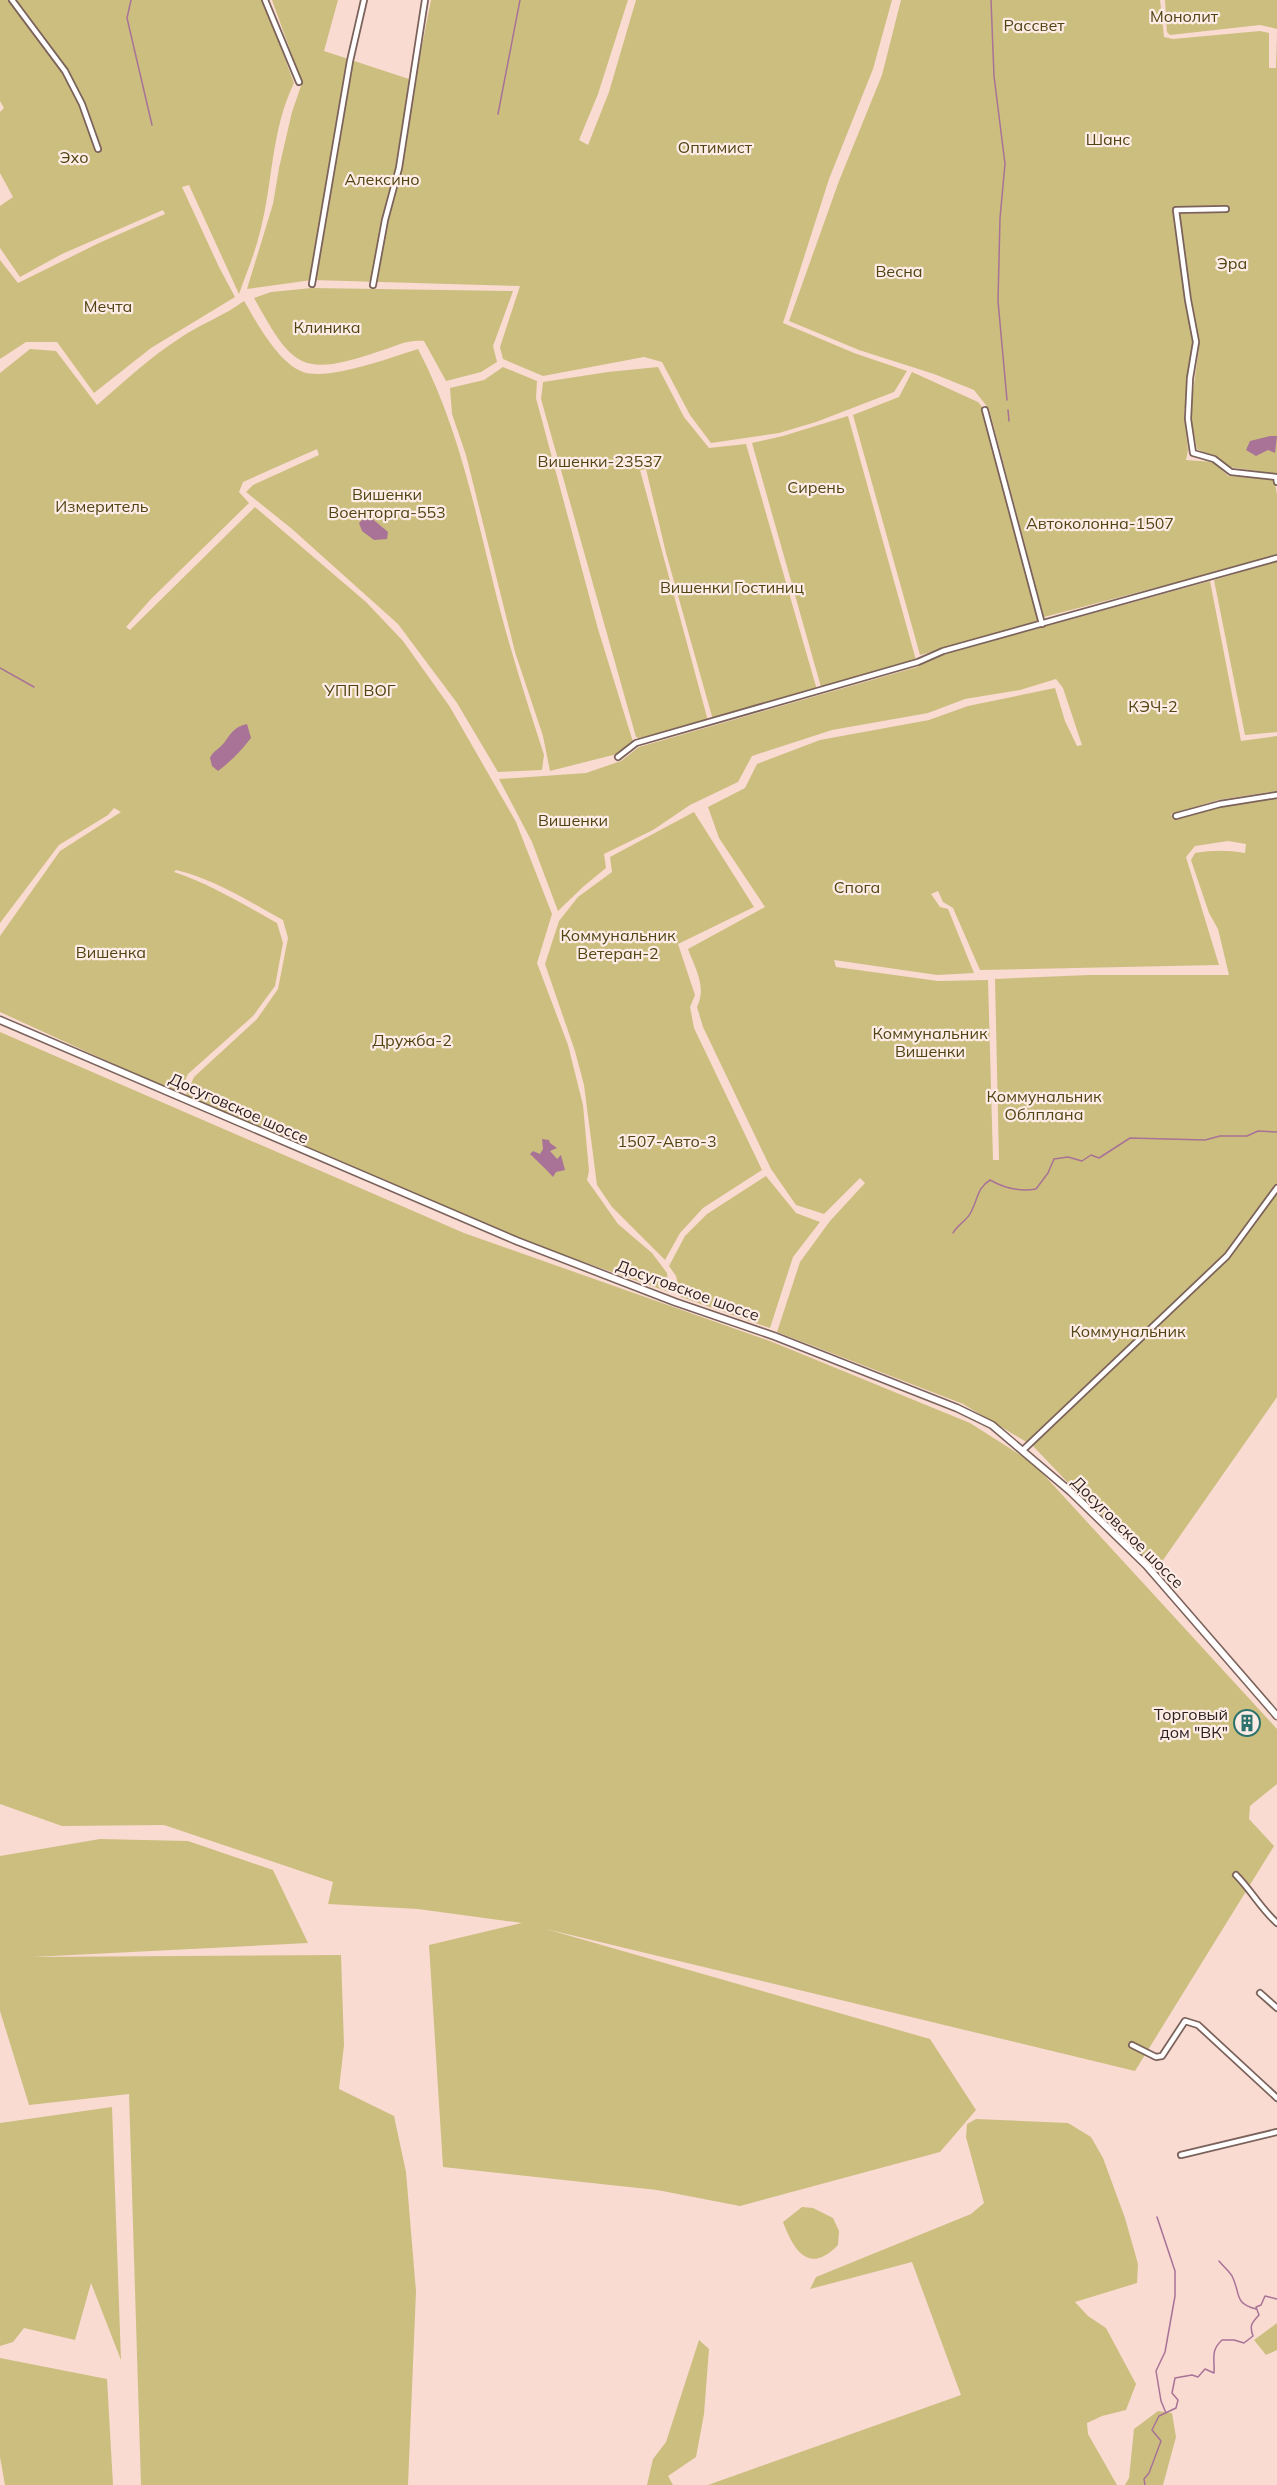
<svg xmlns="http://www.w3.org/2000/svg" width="1277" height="2485" font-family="Mulish,sans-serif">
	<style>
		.green { fill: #ccbe7f; fill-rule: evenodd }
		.water { fill: #a87397 }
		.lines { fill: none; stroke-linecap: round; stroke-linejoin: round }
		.stream { stroke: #a87397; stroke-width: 1.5 }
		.minor-casing { stroke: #7b625a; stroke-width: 8 }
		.secondary-casing { stroke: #7b625a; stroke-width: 9 }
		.minor { stroke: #fff; stroke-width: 4.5 }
		.secondary { stroke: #fff; stroke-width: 6 }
		.labels { text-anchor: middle; stroke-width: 4.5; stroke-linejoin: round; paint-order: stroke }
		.park-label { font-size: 16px; fill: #4f4513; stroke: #feece6 }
		.street-label { font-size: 16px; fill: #2c211e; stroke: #feece6 }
		.poi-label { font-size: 16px; fill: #2c211e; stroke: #feece6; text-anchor: end }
	</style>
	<rect width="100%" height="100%" fill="#f9dbd2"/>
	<g class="green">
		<path d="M0,0H263L294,83C271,130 273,183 260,232C255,253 246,274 239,294L189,185L182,187L219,267L235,297L151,348L94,393L57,342H26L0,359V260L18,283L99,243L165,214L163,210L62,254L20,277L0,248V206L13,197L0,173V112L4,108L0,101Z"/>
		<polygon points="272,0 338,0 324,51 415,81 431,0 628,0 598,94 579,140 588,145 609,92 636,0 892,0 873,69 829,179 783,323 854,353 907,371 894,392 816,422 779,433 711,443 690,415 662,362 644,357 543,376 503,359 500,347 520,286 312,280 247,289 273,204 279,168 292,112 302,83"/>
		<path d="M901,0H1160L1164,37L1173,39L1260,31L1269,33V68H1276L1277,35V474L1229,467C1220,456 1209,456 1197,449L1190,413L1199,348L1179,214L1228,212L1227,208H1173L1193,346L1184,414L1188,450L1186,460L1214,462L1228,476L1274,479L1277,494V556L1044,617L989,409L974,390L934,374L859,350L789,321L839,181L882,75Z"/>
		<polygon points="1165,0 1277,0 1277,29 1260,25 1170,35 1167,32"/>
		<path d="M312,288L513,291L493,346L497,362L481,372L446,381L424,341C409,339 395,346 380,351C301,378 293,368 254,298L271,292Z"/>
		<path d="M244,301C257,323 278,363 303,372C329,381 392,357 418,349C460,428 477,520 499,606C512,656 528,705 544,755L542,770L498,772L457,703L398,624L292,529L246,492L253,485L319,455L317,449L243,482L239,492L249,503L151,599L126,627L130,630L255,507L366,602L403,641L450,707L516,822L552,914L537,963L568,1045L583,1105L589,1171L587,1180L618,1224L652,1253L667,1273L669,1292L483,1227L402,1193L186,1095L194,1077L257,1019L278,989L288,938L283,920C248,901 214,879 176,870L174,872C210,884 243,904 277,923L283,943L275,986L253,1016L188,1074L179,1094L0,1012V936L60,851L121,812L114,808L108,815L59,845L0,923V373L30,349L56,351L97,405C124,382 150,357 180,338C200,324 224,316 244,301Z"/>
		<polygon points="503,367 537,381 536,398 598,629 633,742 617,754 550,771 543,736 515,652 466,455 452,414 450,388 484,380"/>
		<polygon points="658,367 684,417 709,448 746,444 817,690 713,720 666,553 646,469 640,470 708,721 639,738 636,737 541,399 543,382 608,372"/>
		<polygon points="912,372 978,402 984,409 1040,621 920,655 853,415 899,397"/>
		<polygon points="848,416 916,660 821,687 752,443 783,436"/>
		<polygon points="1277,561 1277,732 1245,735 1214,580"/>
		<path d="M1210,581L1241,741L1277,736V791L1218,800L1171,814L1173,820L1227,805L1277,798V1397L1154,1573L1033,1446L963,1404L777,1332L800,1262L830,1221L865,1183L860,1178L824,1214L796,1205L771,1169L703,1027L697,1007C707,987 695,968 688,949L765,907L719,838L708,807L745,788L757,764L820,740L929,720L968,706L1055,688L1065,721L1077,746L1082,745L1063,688L1056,679L1020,690L965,699L928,713L832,730L752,756L738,782L690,805L653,830L604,854L606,868L584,886L558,911L532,842L499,779L586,773L621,761L639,747L917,667L934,657ZM1228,841L1246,844L1245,853C1227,850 1213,850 1195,853L1191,860L1209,913L1218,929L1229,975H1089L995,979L999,1160H993L988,980L938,981L836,967L834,960L937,975L974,973L948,909L940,907L931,894L938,891L943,902L953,908L980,970L1219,965L1186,857L1195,846Z"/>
		<polygon points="694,812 754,907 678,944 695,995 690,1007 694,1028 762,1170 703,1208 680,1233 665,1260 612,1207 597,1185 584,1085 575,1051 545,964 559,921 578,897 612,872 610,857"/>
		<polygon points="0,1032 464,1233 770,1341 970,1423 1033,1463 1277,1729 1277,1784 1250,1806 1249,1819 1274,1846 1135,2071 546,1929 930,2039 976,2110 940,2152 740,2206 657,2190 443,2167 429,1945 522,1923 418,1909 328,1904 333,1882 164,1825 62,1826 0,1804"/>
		<polygon points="766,1176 796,1213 820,1222 793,1257 770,1328 681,1297 676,1276 669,1266 685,1236 707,1214"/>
		<polygon points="100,1839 188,1841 273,1870 308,1943 32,1957 341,1955 344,2045 339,2089 394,2116 406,2172 416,2291 408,2485 141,2485 129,2094 29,2105 0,2011 0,1856"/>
		<polygon points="112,2107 121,2360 91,2283 75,2340 24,2328 13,2342 0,2346 0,2123"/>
		<polygon points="976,2119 1068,2123 1091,2137 1103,2158 1125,2218 1138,2264 1137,2283 1075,2302 1088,2316 1106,2328 1136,2384 1126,2410 1102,2416 1087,2423 1088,2434 1117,2485 708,2485 961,2395 912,2262 810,2289 816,2277 971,2214 984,2203 966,2137 967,2124"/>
		<path d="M802,2207L813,2208L833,2218L839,2231L838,2245C809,2275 794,2251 783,2222Z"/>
		<polygon points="1277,2323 1277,2350 1266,2355 1254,2340"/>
		<polygon points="699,2340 709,2349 704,2414 696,2457 668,2476 673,2485 647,2485 653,2459 666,2442"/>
		<polygon points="0,2358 107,2379 113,2485 5,2485 0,2457"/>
		<polygon points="1158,2411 1172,2413 1176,2437 1163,2485 1125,2485 1129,2478 1134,2429"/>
	</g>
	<g class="water">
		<polygon points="1270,436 1277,436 1275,453 1268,450 1256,456 1246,450 1250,441"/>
		<polygon points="369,516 388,532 387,539 374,540 362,531 359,523 365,517"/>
		<path d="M247,724L251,738C242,750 230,762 218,771L212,766L210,758C213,751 219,749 224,743C231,733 234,727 247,724Z"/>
		<path d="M542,1139L549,1140L550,1143L557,1148L550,1151L557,1159L561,1155L565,1170L556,1172L553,1177C545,1168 537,1161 530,1154L533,1151L540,1154L543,1149Z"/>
	</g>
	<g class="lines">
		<g class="stream">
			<polyline points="131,0 127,18 152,125"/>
			<polyline points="991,0 994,76 1005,164 1000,218 998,301 1007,400"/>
			<polyline points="498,114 520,0"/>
			<polyline points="1008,410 1009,421"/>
			<polyline points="0,668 34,687"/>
			<path d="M953,1233C958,1224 967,1221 971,1212C978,1199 977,1188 990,1180C1004,1188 1019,1192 1036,1189L1048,1173L1054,1159L1068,1157L1082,1161L1091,1155L1099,1158L1130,1138L1205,1140L1220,1136H1247L1258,1131L1277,1132"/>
			<polyline points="1157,2217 1175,2271 1175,2296 1165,2352 1156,2371 1161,2401 1166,2413"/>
			<path d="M1219,2261C1223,2266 1229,2271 1232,2276C1241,2293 1233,2303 1256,2309"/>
			<path d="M1145,2485L1144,2479L1149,2473L1161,2441L1152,2430L1159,2416L1176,2408L1178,2400L1172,2393L1175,2378L1192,2375L1198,2377L1205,2369L1214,2373C1215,2359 1210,2351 1222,2340H1234L1244,2343L1253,2336C1249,2325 1252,2323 1259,2315L1256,2307L1261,2305L1265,2296L1277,2299"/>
		</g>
		<defs>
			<g id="minor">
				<polyline points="12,0 65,71 82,104 98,149"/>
				<polyline points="265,0 299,82"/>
				<polyline points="1226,209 1176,210 1188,300 1196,342 1190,378 1188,419 1193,453 1214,459 1231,472 1276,477 1277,482"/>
				<polyline points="312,284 350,61 364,0"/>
				<polyline points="373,285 385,220 399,168 425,0"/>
				<polyline points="985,410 1042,624"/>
				<polyline points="618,757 636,743 918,662 943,651 1277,558"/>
				<polyline points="1176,816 1220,804 1277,795"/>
				<polyline points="1023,1450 1227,1256 1277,1188"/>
				<path d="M1236,1875C1251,1890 1261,1909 1277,1923"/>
				<polyline points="1260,1993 1277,2008"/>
				<polyline points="1132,2045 1156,2057 1162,2056 1185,2021 1198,2025 1277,2098"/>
				<polyline points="1181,2155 1277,2132"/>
			</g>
			<polyline id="secondary" points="0,1020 517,1241 675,1302 774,1336 957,1408 992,1425 1071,1492 1146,1565 1277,1716"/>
		</defs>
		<use href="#minor" class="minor-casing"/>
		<use href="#secondary" class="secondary-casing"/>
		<use href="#minor" class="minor"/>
		<use href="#secondary" class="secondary"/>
	</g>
	<defs>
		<symbol id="building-ring" viewBox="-11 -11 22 22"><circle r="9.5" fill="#feece6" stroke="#2b736c" stroke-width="1.5"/><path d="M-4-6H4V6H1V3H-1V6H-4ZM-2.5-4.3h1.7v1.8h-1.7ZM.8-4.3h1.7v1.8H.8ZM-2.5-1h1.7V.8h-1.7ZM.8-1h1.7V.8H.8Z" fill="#2b736c"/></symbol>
	</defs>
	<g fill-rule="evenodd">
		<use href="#building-ring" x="1232" y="1708" width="30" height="30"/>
	</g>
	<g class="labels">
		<g class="park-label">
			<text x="1184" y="22">Монолит</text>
			<text x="1034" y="31">Рассвет</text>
			<text x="1108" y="145">Шанс</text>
			<text x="715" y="153">Оптимист</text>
			<text x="74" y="163">Эхо</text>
			<text x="382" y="185">Алексино</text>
			<text x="1232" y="269">Эра</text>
			<text x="899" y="277">Весна</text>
			<text x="108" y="312">Мечта</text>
			<text x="327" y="333">Клиника</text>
			<text x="600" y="467">Вишенки-23537</text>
			<text x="816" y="493">Сирень</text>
			<text x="387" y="500">Вишенки<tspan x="387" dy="18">Военторга-553</tspan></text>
			<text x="102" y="512">Измеритель</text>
			<text x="1100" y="529">Автоколонна-1507</text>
			<text x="732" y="593">Вишенки Гостиниц</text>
			<text x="360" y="696">УПП ВОГ</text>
			<text x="1153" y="712">КЭЧ-2</text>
			<text x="573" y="826">Вишенки</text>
			<text x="857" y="893">Спога</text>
			<text x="618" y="941">Коммунальник<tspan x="618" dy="18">Ветеран-2</tspan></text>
			<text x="111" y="958">Вишенка</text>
			<text x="930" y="1039">Коммунальник<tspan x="930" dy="18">Вишенки</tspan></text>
			<text x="412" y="1046">Дружба-2</text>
			<text x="1044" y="1102">Коммунальник<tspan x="1044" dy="18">Облплана</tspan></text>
			<text x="667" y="1147">1507-Авто-3</text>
			<text x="1128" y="1337">Коммунальник</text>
		</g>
		<g class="street-label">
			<text transform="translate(239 1108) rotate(24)" y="6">Досуговское шоссе</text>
			<text transform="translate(688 1290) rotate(20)" y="6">Досуговское шоссе</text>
			<text transform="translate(1128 1532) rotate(45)" y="6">Досуговское шоссе</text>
		</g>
		<g class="poi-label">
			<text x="1228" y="1720">Торговый<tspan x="1228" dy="18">дом "ВК"</tspan></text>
		</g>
	</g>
</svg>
